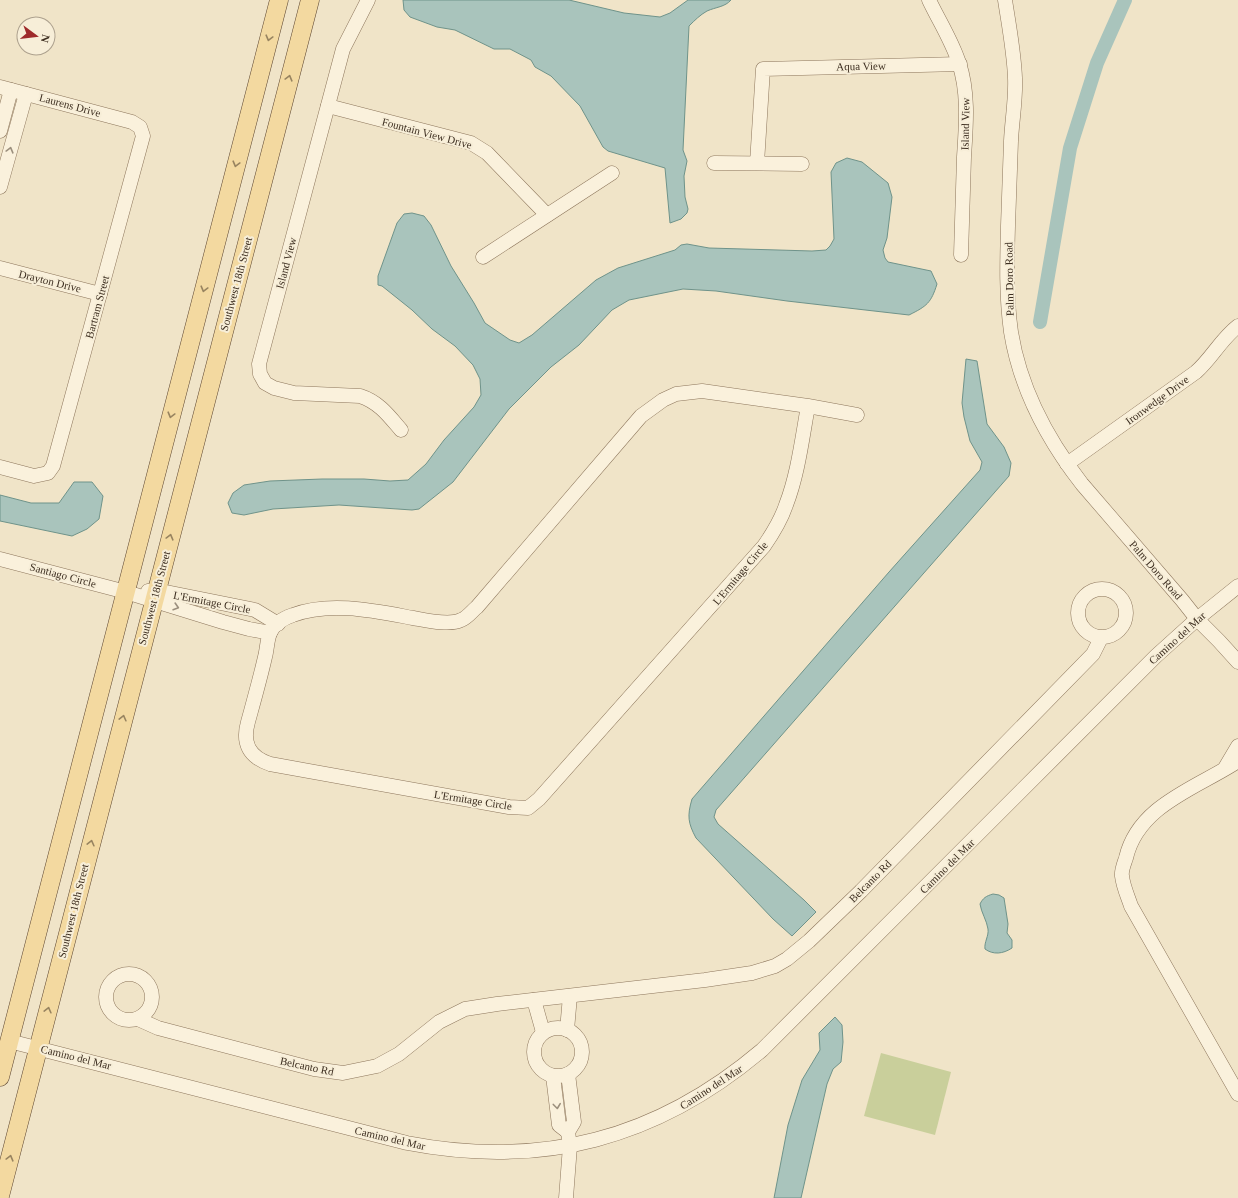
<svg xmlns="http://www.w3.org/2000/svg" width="1238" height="1198" font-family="Georgia,serif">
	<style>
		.green { fill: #c9cf9b }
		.water { fill: #a9c4bc; stroke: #6f938a }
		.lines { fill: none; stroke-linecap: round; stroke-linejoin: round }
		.canal { stroke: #a9c4bc; stroke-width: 14 }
		.minor-casing { stroke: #8d765c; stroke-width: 15 }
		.major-casing { stroke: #5b4430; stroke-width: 19 }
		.minor { stroke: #faf1dc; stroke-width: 14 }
		.major { stroke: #f3d9a0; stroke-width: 18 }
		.oneway { stroke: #988460 }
		.oneway2 { stroke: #9c907e }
		.labels { text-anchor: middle; stroke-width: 4; stroke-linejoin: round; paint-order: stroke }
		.street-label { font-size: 11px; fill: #3d2e20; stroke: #f7eed8 }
	</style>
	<rect width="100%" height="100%" fill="#f0e4c8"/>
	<polygon class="green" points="881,1053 951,1072 935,1135 864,1116"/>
	<g class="water">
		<path d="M403,0H569L624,13L660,17L670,13L688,0H731C725,7 716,7 707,11C700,15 695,20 689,26L683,150L687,161L684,176L685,197L688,209L687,213L681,219L670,223L665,168L608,151L603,147L580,106L551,76L535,67L531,60L510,49H494L455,30L437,27L410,17L404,10Z"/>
		<path d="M847,158L862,162L888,183L892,197L887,238L883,250L885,258L888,262L931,271L937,284C931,303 927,306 909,315L787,301L716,291L683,289L629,300L612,310L579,345L551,367L509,409L453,482L419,509L412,510L339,505L273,509L244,515L232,513L228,503L233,493L244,485L270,481L322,479H364L390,481L408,480L426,464L444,440L474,407L481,395L480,379L473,365L455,346L432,329L412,310L382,286L378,285V276L397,223L404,214L412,213L424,216L431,225L451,266L474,303L485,323L510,340L519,343L532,335L596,280L618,268L675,250L681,245L687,244L709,248L812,251L826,250L830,246L834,239L831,172L836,163Z"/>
		<path d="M966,359L977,361L987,424L1004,447L1011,463L1009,476L716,810L714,817L718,824L804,900L816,912L792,936L773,919L696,838C688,823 687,816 692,799L889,572L980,470L982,462L970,441L964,417L962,403Z"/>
		<polygon points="74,482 92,482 103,496 99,519 87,529 72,536 0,521 0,495 31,503 59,503"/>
		<path d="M993,894L999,895L1004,898L1008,924L1007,933L1012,940V948C1003,954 993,955 985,949C984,942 989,936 988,929C987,921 981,912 980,904C983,898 986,896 993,894Z"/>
		<polygon points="835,1017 842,1025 843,1042 841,1062 833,1069 827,1084 801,1198 774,1198 788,1125 802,1080 820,1050 819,1033"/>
	</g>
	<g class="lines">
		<polyline class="canal" points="1040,322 1070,148 1097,63 1125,0"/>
		<defs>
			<g id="minor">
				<path d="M368,0L343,49L259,364L260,374L265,383L274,388L294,393L360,396C379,402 389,416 401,430"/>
				<path d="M929,0C939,21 952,41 959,63C969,93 966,126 964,157C963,190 962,222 961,255"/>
				<path d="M1005,0C1009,26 1014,52 1015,78C1016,99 1012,120 1011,141C1010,170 1009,198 1008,226C1007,262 1006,296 1011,332C1020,388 1047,439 1082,484L1182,600L1197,619L1219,641L1238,662"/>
				<polyline points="0,87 132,122 140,127 143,136 53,466 48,473 34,476 0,467"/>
				<polyline points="328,106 471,143 487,153 547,215"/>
				<polyline points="0,131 11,90"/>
				<polyline points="714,163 802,164"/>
				<polyline points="757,163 763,69 960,64"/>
				<polyline points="0,187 26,94"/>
				<polyline points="483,257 612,173"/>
				<polyline points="0,268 100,294"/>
				<path d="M808,406C802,439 798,474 786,505C781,520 773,533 764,546L539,799L528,808L509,807L270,764C249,757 242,743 248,722C254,700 260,679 265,657C267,650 267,640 270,633C274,624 284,618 293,615C330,601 375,611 413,618C425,620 449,626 461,620C467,618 472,611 477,607L641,416L663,400L676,394L702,391L808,406L857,415"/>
				<path d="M1067,464L1196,372C1212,358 1221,339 1238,326"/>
				<polyline points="0,559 126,592 223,622 249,629 270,633"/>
				<circle cx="1102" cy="613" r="24"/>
				<polyline points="148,591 156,590 255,610 278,624"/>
				<path d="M1238,761C1197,788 1138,805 1126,858C1124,864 1121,871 1122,876C1123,886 1128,897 1131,906L1238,1094"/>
				<polyline points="1225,768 1238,746"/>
				<circle cx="129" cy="997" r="23"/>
				<polyline points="534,1000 543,1032"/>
				<polyline points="138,1019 158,1028 314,1069 343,1073 377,1066 399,1054 439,1022 465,1009 497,1004 705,980 752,973 775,966 787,959 809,941 861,891 1093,654 1101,638"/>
				<circle cx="558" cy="1052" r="24"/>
				<polyline points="567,1030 570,996"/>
				<path d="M9,1041L407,1143C542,1169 657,1139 762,1050L1156,656L1197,619L1238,586"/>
				<polyline points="553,1076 559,1125 568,1132"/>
				<polyline points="566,1198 570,1146 568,1132 574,1122 568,1074"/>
			</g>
			<g id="major">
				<polyline points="0,1077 279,0"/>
				<polyline points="0,1196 310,0"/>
			</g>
		</defs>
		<use href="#minor" class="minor-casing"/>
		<use href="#major" class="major-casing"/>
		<use href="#minor" class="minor"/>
		<use href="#major" class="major"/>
	</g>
	<defs><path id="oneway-chevron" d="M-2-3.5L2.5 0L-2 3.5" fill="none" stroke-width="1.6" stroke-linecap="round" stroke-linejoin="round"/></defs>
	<g class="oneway">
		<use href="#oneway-chevron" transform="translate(269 38) rotate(105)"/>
		<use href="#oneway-chevron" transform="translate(289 78) rotate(-75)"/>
		<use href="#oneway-chevron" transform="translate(236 164) rotate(105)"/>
		<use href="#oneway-chevron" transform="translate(204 289) rotate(105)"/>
		<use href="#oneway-chevron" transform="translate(171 415) rotate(105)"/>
		<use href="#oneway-chevron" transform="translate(170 537) rotate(-75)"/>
		<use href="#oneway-chevron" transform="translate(123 718) rotate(-76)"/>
		<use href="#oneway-chevron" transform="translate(91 843) rotate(-76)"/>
		<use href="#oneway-chevron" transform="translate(48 1010) rotate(-76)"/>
		<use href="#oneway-chevron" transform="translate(10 1158) rotate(-75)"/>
	</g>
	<g class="oneway2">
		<use href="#oneway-chevron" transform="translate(10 150) rotate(-75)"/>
		<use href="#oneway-chevron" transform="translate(176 607) rotate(17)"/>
		<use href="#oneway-chevron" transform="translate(557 1106) rotate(83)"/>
	</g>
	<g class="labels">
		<g class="street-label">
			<text transform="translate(861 66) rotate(-1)" y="4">Aqua View</text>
			<text transform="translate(70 105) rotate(15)" y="4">Laurens Drive</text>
			<text transform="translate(965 124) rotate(-89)" y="4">Island View</text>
			<text transform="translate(427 133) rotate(15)" y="4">Fountain View Drive</text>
			<text transform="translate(286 263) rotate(-75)" y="4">Island View</text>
			<text transform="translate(1009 279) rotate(-91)" y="4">Palm Doro Road</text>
			<text transform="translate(50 281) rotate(14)" y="4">Drayton Drive</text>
			<text transform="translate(236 284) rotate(-75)" y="4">Southwest 18th Street</text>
			<text transform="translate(97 307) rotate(-75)" y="4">Bartram Street</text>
			<text transform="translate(1157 400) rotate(-36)" y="4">Ironwedge Drive</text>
			<text transform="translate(1156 570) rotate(49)" y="4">Palm Doro Road</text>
			<text transform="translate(740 573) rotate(-50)" y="4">L'Ermitage Circle</text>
			<text transform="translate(63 575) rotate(15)" y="4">Santiago Circle</text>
			<text transform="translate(154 598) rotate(-75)" y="4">Southwest 18th Street</text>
			<text transform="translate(212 602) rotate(11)" y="4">L'Ermitage Circle</text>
			<text transform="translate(1177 638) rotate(-42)" y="4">Camino del Mar</text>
			<text transform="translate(473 800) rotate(9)" y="4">L'Ermitage Circle</text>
			<text transform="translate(947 866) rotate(-45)" y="4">Camino del Mar</text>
			<text transform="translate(870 881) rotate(-45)" y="4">Belcanto Rd</text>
			<text transform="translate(73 911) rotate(-76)" y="4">Southwest 18th Street</text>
			<text transform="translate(76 1057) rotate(14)" y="4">Camino del Mar</text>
			<text transform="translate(307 1066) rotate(12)" y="4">Belcanto Rd</text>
			<text transform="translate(711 1087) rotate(-33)" y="4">Camino del Mar</text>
			<text transform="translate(390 1138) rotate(13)" y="4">Camino del Mar</text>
		</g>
	</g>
	<g transform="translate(36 36) rotate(105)"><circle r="19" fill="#f7eed8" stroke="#ada18e"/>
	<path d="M0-3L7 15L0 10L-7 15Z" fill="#9e2a2b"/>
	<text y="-6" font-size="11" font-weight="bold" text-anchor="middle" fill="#3d2e20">N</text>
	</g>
</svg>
